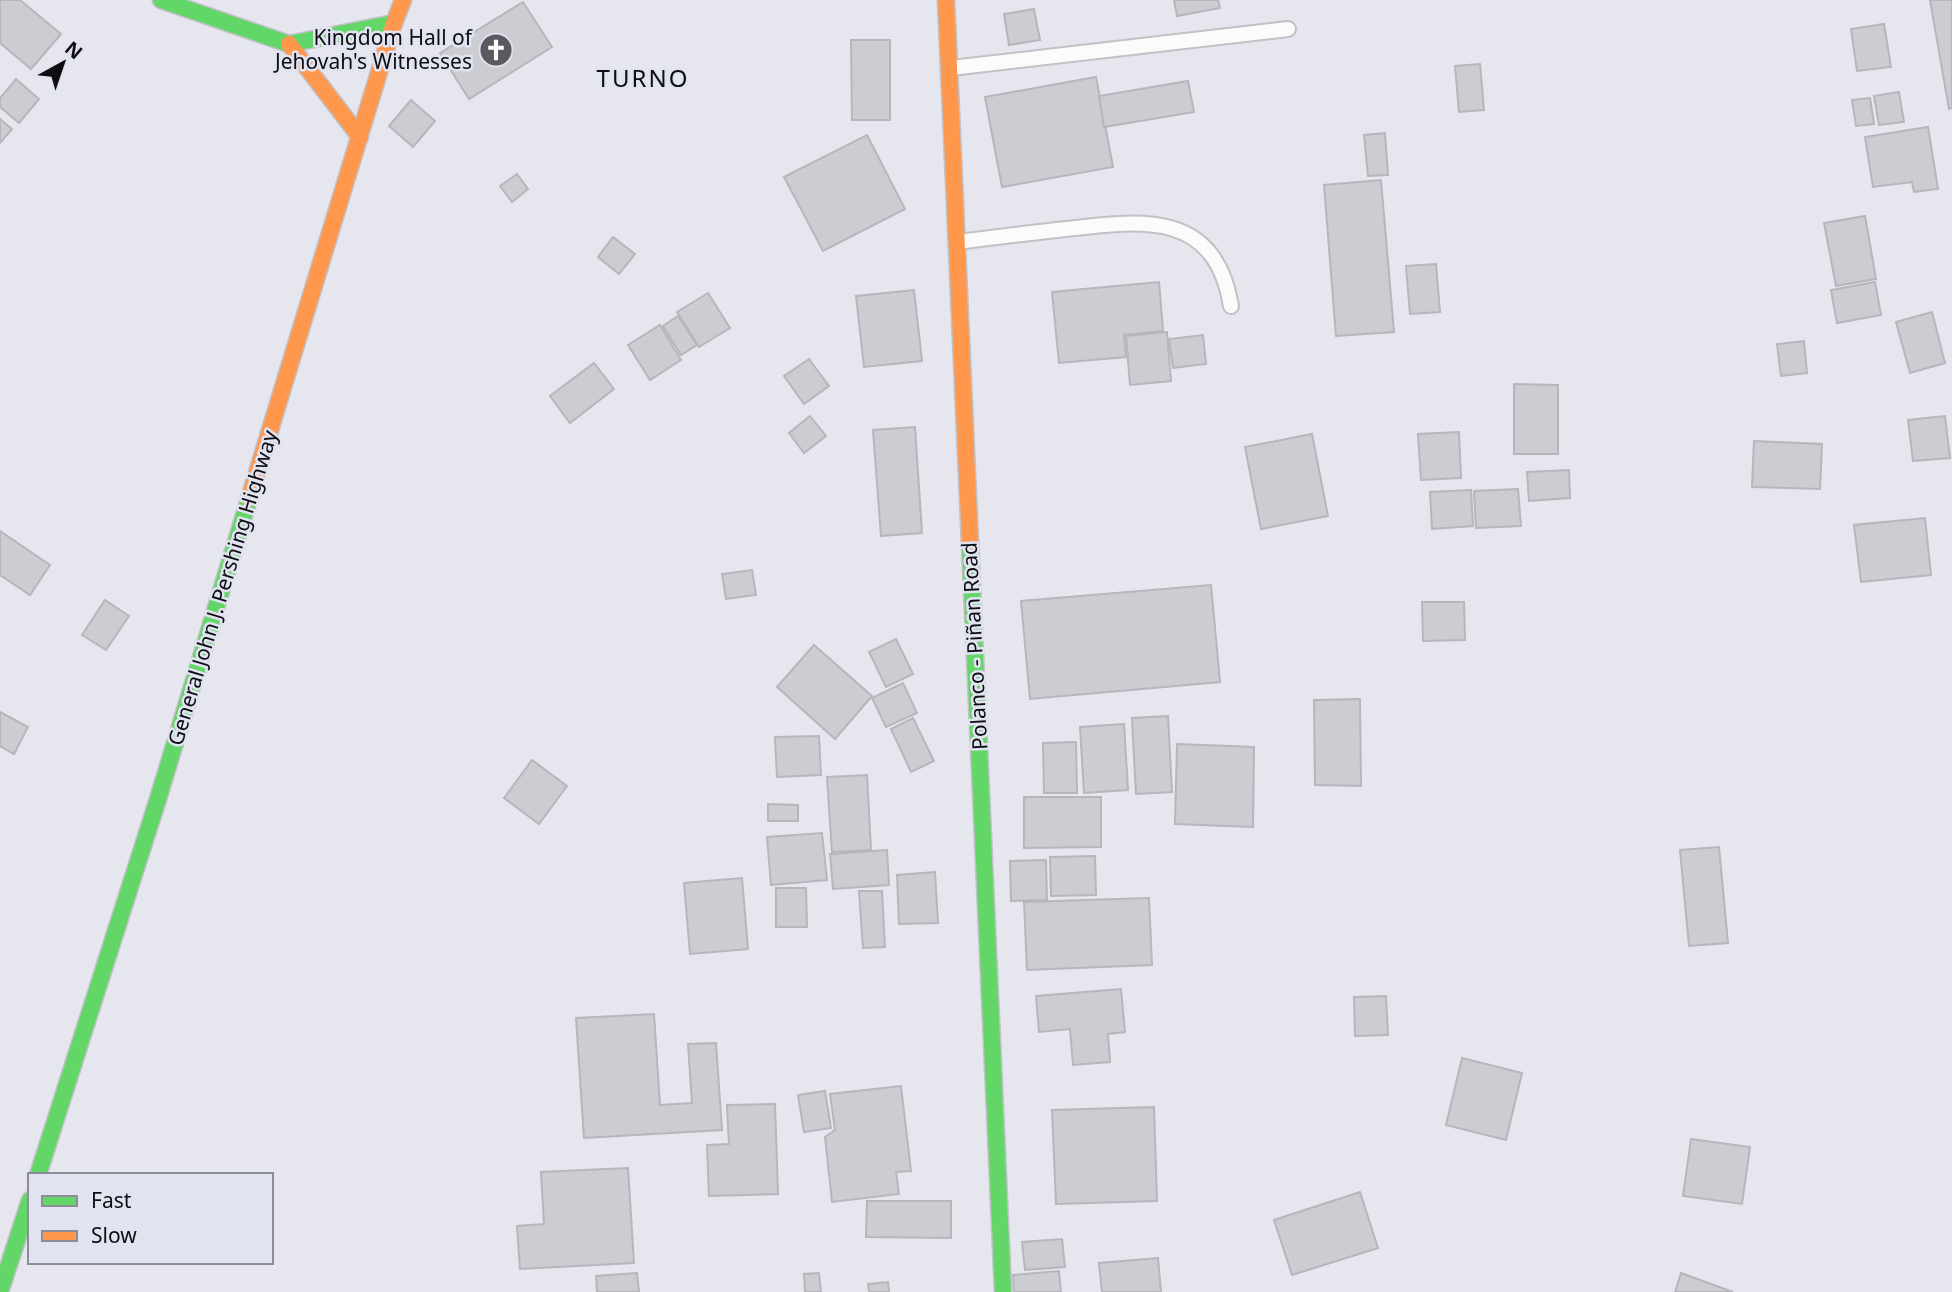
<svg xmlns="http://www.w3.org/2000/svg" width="1952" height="1292" font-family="'Noto Sans',sans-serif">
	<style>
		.building { fill: #cbcdd3; stroke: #b5b7bc; stroke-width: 2 }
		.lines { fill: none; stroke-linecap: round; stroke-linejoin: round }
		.lane-casing { stroke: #c1c1c6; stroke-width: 18 }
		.fast-casing { stroke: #c1c1c6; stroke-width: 19 }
		.slow-casing { stroke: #c1c1c6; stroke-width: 19 }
		.lane { stroke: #fbfbfc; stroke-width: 14 }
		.fast { stroke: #63d668; stroke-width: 16 }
		.slow { stroke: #ff974d; stroke-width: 16 }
		.labels { text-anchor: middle; stroke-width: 5; stroke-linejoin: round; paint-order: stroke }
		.poi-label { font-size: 21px; fill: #0d0d12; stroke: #e2e3f1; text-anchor: end }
		.street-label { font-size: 21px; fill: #0d0d12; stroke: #e2e3f1 }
		.quarter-label { font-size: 24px; letter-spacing: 2px; fill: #0d0d12; stroke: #e2e3f1 }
	</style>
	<rect width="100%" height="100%" fill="#e6e6ee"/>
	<g class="building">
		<polygon points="0,0 20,0 61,34 31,69 0,43"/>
		<polygon points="1174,0 1218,0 1220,8 1177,16"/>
		<polygon points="1930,0 1952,0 1952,108 1949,109"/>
		<polygon points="523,2 552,47 469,99 440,53"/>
		<polygon points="1034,9 1040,40 1009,45 1004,14"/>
		<polygon points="1884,24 1891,67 1857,71 1851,29"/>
		<polygon points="851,40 890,40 890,120 852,120"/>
		<polygon points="1480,64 1484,110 1459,112 1455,66"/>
		<polygon points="1096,77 1113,167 1002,187 985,97"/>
		<polygon points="16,79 39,99 19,123 0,107 0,98"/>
		<polygon points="1188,81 1194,112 1104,127 1099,96"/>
		<polygon points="1899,92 1904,122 1879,125 1874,96"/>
		<polygon points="1870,98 1874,124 1856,126 1852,100"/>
		<polygon points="411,100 435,121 413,147 389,126"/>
		<polygon points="0,119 12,129 0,143"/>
		<polygon points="1928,127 1938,189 1914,192 1912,182 1873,187 1865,137"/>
		<polygon points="1385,133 1388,175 1368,176 1364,135"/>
		<polygon points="867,135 905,209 823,251 784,177"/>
		<polygon points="517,174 528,189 512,202 500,186"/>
		<polygon points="1381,180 1394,332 1336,336 1324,185"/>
		<polygon points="1865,216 1876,279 1836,286 1824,223"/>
		<polygon points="613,237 635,254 619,274 598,257"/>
		<polygon points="1436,264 1440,312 1410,314 1406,266"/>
		<polygon points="1159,282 1163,331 1124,335 1126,357 1059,363 1052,292"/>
		<polygon points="1875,282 1881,315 1837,323 1831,290"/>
		<polygon points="914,290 922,361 864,367 856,296"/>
		<polygon points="708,293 730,328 699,347 677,312"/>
		<polygon points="1932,312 1945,363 1910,373 1896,322"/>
		<polygon points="678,316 697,345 681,355 663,326"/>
		<polygon points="660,325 681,360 650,380 628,345"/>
		<polygon points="1167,332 1171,381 1130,385 1126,336"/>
		<polygon points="1203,335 1206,364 1173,368 1169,339"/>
		<polygon points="1804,341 1807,373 1781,376 1777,344"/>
		<polygon points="809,359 829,386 804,404 784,376"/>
		<polygon points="594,363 614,389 570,423 550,396"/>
		<polygon points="1514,384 1558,385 1558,454 1514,454"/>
		<polygon points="810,416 826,436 804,453 789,433"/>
		<polygon points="1945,416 1950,458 1913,461 1908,420"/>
		<polygon points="915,427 922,533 881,536 873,430"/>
		<polygon points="1459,432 1461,478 1421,480 1418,434"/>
		<polygon points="1312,434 1328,516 1261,529 1245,447"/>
		<polygon points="1754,441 1822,444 1820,489 1752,487"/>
		<polygon points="1569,470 1570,498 1529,501 1527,472"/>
		<polygon points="1518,489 1521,526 1476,528 1474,491"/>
		<polygon points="1471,490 1473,526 1432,529 1430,492"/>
		<polygon points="1925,518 1931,575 1861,582 1854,525"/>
		<polygon points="0,531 50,565 30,595 0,575"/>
		<polygon points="752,570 756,595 726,599 722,574"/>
		<polygon points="1211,585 1220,682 1030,699 1021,601"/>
		<polygon points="105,600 129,616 106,650 82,635"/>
		<polygon points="1422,602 1464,602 1465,640 1423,641"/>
		<polygon points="896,639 913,674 886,687 869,652"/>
		<polygon points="814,645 872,696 835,739 777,687"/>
		<polygon points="903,683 917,713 886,727 872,698"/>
		<polygon points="1360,699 1361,786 1315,785 1314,700"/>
		<polygon points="0,712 28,727 14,754 0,746"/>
		<polygon points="1168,716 1172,792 1136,794 1132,718"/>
		<polygon points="913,718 934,761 911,772 891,729"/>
		<polygon points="1124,724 1128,790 1084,793 1080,727"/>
		<polygon points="819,736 821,775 777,777 775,737"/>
		<polygon points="1076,742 1077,793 1044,793 1043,743"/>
		<polygon points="1177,744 1254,747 1253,827 1175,824"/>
		<polygon points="532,760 567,786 539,824 504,798"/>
		<polygon points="867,775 871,850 832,852 827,777"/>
		<polygon points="1024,797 1101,797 1101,847 1024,848"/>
		<polygon points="768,804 798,805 798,821 768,821"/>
		<polygon points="822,833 827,880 771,885 767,837"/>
		<polygon points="1719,847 1728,943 1689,946 1680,850"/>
		<polygon points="887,850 889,885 833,889 830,854"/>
		<polygon points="1095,856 1096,895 1051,896 1050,857"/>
		<polygon points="1046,860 1047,900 1011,901 1010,861"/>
		<polygon points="935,872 938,923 899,924 897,875"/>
		<polygon points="742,878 748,949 690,954 684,883"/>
		<polygon points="776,888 806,888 807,927 776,927"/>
		<polygon points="859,891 882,891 885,947 863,948"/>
		<polygon points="1149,898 1152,965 1027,970 1024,902"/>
		<polygon points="1121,989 1125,1032 1108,1034 1110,1062 1073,1065 1070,1029 1039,1032 1036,996"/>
		<polygon points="1386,996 1388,1035 1355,1036 1354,997"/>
		<polygon points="654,1014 660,1105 692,1103 688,1044 716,1043 722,1130 584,1138 576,1018"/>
		<polygon points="1462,1058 1522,1073 1506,1140 1446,1125"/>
		<polygon points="901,1086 911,1171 896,1172 899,1194 832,1202 825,1137 835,1130 830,1094"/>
		<polygon points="825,1091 831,1128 804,1132 798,1095"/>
		<polygon points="775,1104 778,1194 709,1196 707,1145 729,1144 727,1105"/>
		<polygon points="1154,1107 1157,1201 1056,1204 1052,1110"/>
		<polygon points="1691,1139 1750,1147 1742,1204 1683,1196"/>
		<polygon points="628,1168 634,1263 520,1269 517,1226 544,1224 541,1172"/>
		<polygon points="1360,1192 1378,1248 1292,1275 1274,1220"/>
		<polygon points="867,1201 951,1201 951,1238 866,1237"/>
		<polygon points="1062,1239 1065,1267 1025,1270 1022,1242"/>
		<polygon points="1158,1258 1161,1292 1102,1292 1099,1263"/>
		<polygon points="1059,1271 1061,1292 1014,1292 1013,1275"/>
		<polygon points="637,1273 639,1292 597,1292 596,1276"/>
		<polygon points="819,1273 821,1292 805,1292 804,1274"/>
		<polygon points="1681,1273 1733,1292 1675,1292"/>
		<polygon points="888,1282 889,1292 869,1292 868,1284"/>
	</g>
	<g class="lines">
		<defs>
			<g id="lane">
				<polyline points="951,68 1288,29"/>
				<path d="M958,242C994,237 1030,233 1066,229C1142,220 1215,210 1231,306"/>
			</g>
			<g id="fast">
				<polyline points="161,0 289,44 394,23"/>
				<polyline points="970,543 1003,1292"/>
				<polyline points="38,1175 158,799 249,499"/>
				<polyline points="0,1292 30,1200"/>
			</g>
			<g id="slow">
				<polyline points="946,0 970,543"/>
				<polyline points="289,44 360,137"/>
				<polyline points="249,499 394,23 403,0"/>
			</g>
		</defs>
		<use href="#lane" class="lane-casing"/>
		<use href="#fast" class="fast-casing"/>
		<use href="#slow" class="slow-casing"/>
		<use href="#lane" class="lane"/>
		<use href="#fast" class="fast"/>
		<use href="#slow" class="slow"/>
	</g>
	<defs>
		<symbol id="church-disc" viewBox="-11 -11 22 22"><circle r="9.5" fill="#59595f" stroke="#e2e3f1"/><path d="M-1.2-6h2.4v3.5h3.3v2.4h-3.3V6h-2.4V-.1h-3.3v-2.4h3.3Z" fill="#fff"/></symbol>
	</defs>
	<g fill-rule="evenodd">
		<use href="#church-disc" x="477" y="31" width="38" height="38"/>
	</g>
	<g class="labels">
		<g class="poi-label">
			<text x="472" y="45">Kingdom Hall of<tspan x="472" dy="24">Jehovah's Witnesses</tspan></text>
		</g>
		<g class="street-label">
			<text transform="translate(223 588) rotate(-73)" y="7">General John J. Pershing Highway</text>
			<text transform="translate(975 646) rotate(-93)" y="7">Polanco - Piñan Road</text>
		</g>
		<g class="quarter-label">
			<text x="643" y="87">TURNO</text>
		</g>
	</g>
	<rect x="28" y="1173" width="245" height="91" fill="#e2e3f1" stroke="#8d8d98" stroke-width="2"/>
	<rect x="42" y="1196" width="35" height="10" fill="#63d668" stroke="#8d8d98" stroke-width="2"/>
	<text x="91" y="1208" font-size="21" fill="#0d0d12">Fast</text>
	<rect x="42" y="1231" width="35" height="10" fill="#ff974d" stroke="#8d8d98" stroke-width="2"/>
	<text x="91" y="1243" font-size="21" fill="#0d0d12">Slow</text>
	<g transform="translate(63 63) rotate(40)" stroke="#e2e3f1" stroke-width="5" paint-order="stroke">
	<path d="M0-5L12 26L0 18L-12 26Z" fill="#0d0d12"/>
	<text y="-10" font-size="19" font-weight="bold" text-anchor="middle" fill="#0d0d12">N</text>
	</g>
</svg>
